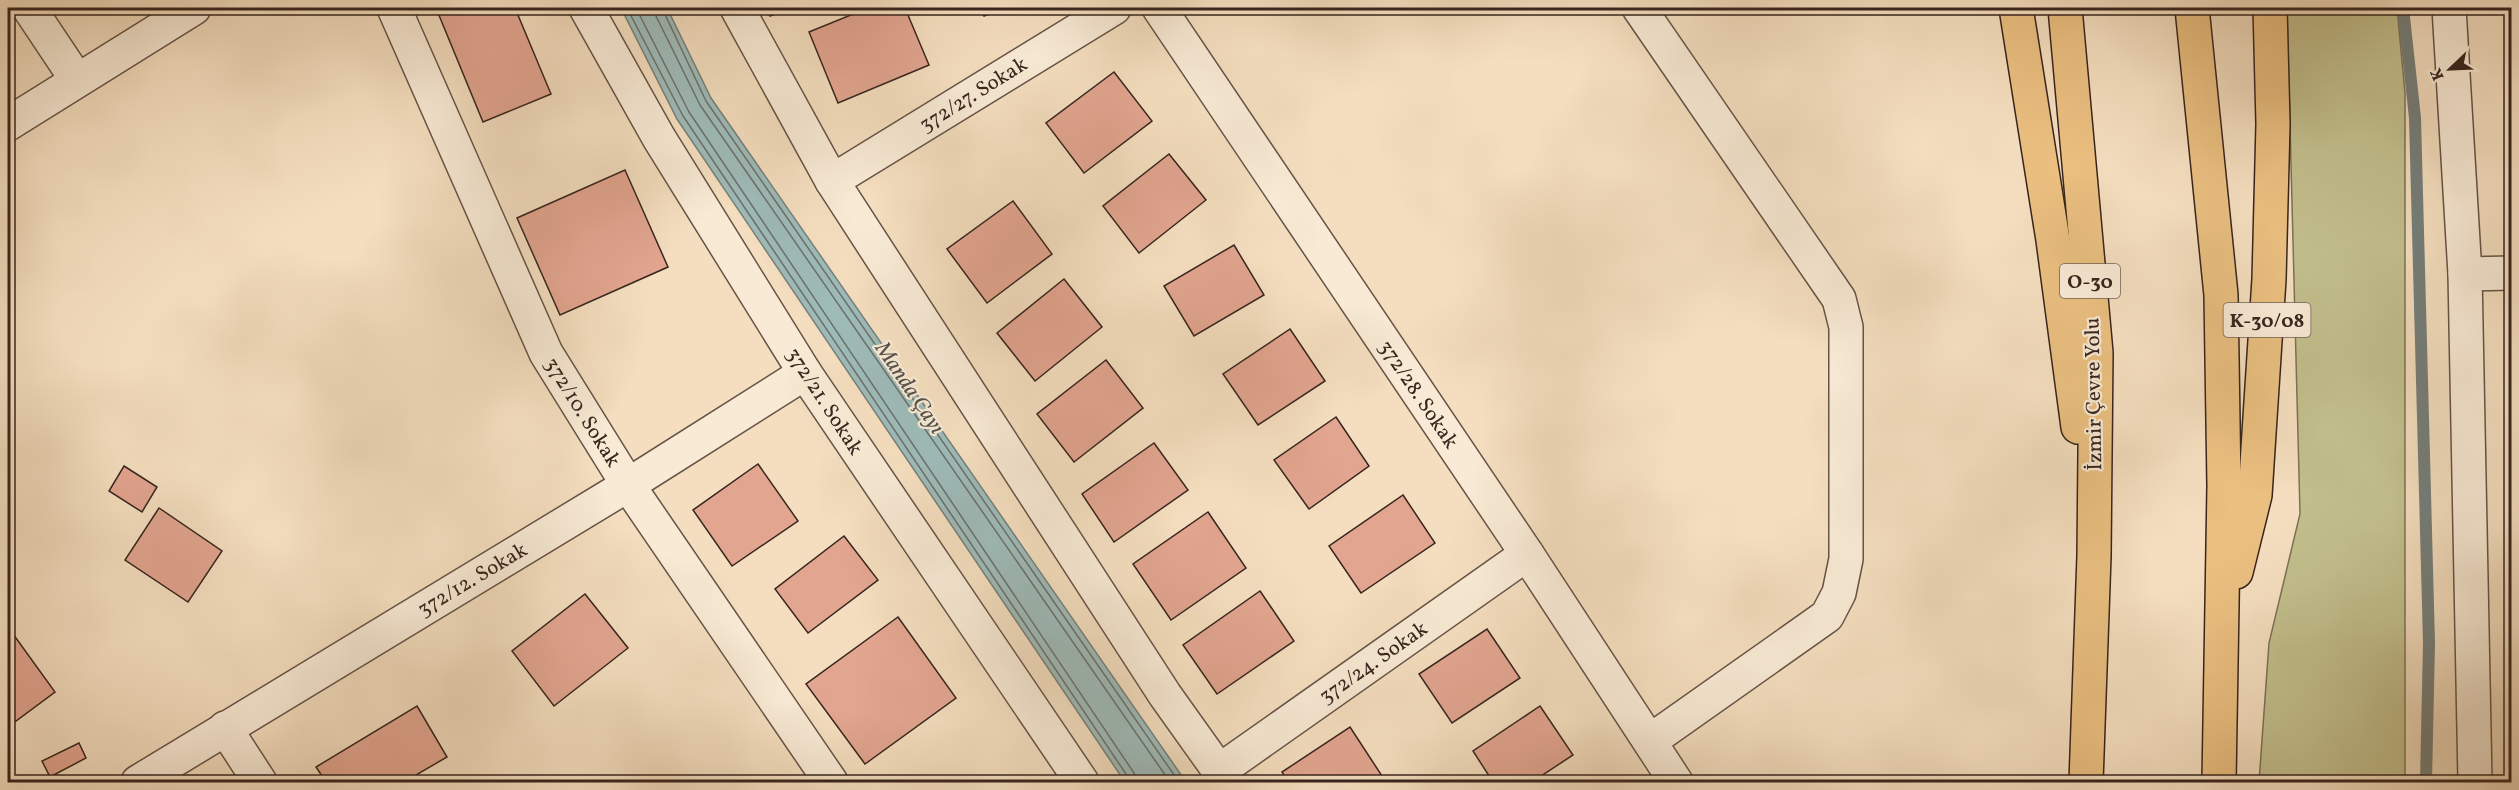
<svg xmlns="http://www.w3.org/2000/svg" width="2519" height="790" font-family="Vollkorn,serif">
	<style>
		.green { fill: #c2bf8d; stroke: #7c7256; stroke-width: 1.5 }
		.water { fill: #9ebbb9; stroke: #757f7b; stroke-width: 1.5 }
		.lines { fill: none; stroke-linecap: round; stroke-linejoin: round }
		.shore { stroke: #6a706c; stroke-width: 1.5 }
		.stream { stroke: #757f7b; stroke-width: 12 }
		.building { fill: #e2a590; stroke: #37251e; stroke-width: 1.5 }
		.minor-casing { stroke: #665346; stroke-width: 36 }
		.tertiary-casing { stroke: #665346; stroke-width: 36 }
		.motorway-casing { stroke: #37251e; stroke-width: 36 }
		.minor { stroke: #f8ead5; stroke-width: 33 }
		.tertiary { stroke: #f8ead5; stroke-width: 33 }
		.motorway { stroke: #eabf80; stroke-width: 33 }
		.labels { text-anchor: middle; stroke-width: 4.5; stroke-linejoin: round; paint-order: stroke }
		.shield { fill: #f8ead5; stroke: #716055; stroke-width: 1.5 }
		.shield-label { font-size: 20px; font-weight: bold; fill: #37251e }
		.street-label { font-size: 21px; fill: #37251e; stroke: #f8ead5 }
		.water-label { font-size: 22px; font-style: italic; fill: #56524c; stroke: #f8ead5 }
	</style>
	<rect width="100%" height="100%" fill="#f4debf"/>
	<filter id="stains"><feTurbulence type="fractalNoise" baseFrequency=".00333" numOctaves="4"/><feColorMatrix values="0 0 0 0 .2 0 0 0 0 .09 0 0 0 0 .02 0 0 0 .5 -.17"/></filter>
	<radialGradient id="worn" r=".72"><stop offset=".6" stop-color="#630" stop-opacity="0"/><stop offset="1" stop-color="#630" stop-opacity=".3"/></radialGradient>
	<polygon class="green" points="2287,8 2397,8 2405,93 2405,782 2259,782 2269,643 2300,514"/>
	<polygon class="water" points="621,8 667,8 711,98 1186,782 1125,782 677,119"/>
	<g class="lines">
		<g class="shore">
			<polyline points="627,8 683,116 1128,777 1129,782"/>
			<polyline points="636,8 689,112 1134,773 1137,782"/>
			<polyline points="654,8 656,16 700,105 1170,782"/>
			<polyline points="662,8 706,101 1179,782"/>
		</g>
		<polyline class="stream" points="2403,8 2415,118 2429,643 2426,782"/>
	</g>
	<g class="building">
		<polygon points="436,8 515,8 551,94 483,122"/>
		<polygon points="767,8 793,8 770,16"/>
		<polygon points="868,8 905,8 929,65 838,103 809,32"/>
		<polygon points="981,8 1006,8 984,16"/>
		<polygon points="1114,72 1152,121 1084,173 1046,123"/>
		<polygon points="1169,154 1206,200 1139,253 1103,206"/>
		<polygon points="625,170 668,267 560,315 517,218"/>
		<polygon points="1013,201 1052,254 987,303 947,249"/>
		<polygon points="1234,245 1264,295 1194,336 1164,286"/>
		<polygon points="1064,279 1102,327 1035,381 997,333"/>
		<polygon points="1290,329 1325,381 1258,425 1223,374"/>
		<polygon points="1106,360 1143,408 1074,462 1037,414"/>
		<polygon points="1336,417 1369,466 1309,509 1274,460"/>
		<polygon points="1154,443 1188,490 1114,542 1082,494"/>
		<polygon points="758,464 798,521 732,566 693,510"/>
		<polygon points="124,466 157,487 142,512 109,491"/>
		<polygon points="1403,495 1435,543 1361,593 1329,546"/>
		<polygon points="159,508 222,551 188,602 125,560"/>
		<polygon points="1208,512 1246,568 1171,620 1133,564"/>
		<polygon points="844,536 878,580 808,633 775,589"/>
		<polygon points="1260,591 1294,641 1217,694 1183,645"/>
		<polygon points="585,594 628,648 554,706 512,651"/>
		<polygon points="898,617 956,698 865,764 806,684"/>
		<polygon points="8,627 55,692 8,727"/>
		<polygon points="1487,629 1520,678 1452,723 1419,674"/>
		<polygon points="417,706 447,757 404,782 326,782 316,767"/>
		<polygon points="1540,706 1573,755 1532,782 1493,782 1473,751"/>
		<polygon points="1350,727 1382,776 1373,782 1288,782 1282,772"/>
		<polygon points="79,743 86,758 50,777 42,761"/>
	</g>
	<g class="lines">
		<defs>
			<g id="minor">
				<polyline points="29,8 77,80"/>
				<polyline points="586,8 659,138 805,373 1082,782"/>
				<polyline points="737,8 832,181 1165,695 1227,782"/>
				<polyline points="1159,8 1527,554 1676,782"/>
				<polyline points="1639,8 1839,299 1846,327 1846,559 1839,593 1827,616 1650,741"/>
				<polyline points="2449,8 2465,274 2475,782"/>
				<polyline points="8,124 194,8"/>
				<polyline points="832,181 1114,8"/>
				<polyline points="2465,274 2512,273"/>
				<polyline points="225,728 260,782"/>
				<polyline points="1219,771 1527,554"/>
				<polyline points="138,782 628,485 805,373"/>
			</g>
			<polyline id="tertiary" points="394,8 546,353 628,485 831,782"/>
			<g id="motorway">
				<polyline points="2016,8 2053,240 2078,427"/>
				<polyline points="2065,8 2096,353 2094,556 2086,782"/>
				<polyline points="2192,8 2221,295 2224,486 2219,782"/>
				<polyline points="2236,572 2255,495 2269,279 2273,124 2270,8"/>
			</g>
		</defs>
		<use href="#minor" class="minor-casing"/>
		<use href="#tertiary" class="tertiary-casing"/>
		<use href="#motorway" class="motorway-casing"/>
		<use href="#minor" class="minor"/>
		<use href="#tertiary" class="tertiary"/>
		<use href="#motorway" class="motorway"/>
	</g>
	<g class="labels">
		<g class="shield">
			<rect x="2060" y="264" width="60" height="34" rx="4.5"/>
			<rect x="2223.5" y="303" width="87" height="34" rx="4.5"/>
		</g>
		<g class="shield-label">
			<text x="2090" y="288">O-30</text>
			<text x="2267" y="327">K-30/08</text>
		</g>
		<g class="street-label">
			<text transform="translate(973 94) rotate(-32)" y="7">372/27. Sokak</text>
			<text transform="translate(1419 394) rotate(56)" y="7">372/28. Sokak</text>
			<text transform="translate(2093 394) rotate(-91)" y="7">İzmir Çevre Yolu</text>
			<text transform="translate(825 401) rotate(57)" y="7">372/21. Sokak</text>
			<text transform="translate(583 412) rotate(58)" y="7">372/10. Sokak</text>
			<text transform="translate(472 579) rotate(-31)" y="7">372/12. Sokak</text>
			<text transform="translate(1373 662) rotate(-35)" y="7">372/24. Sokak</text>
		</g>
		<g class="water-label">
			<text transform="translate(911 387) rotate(56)" y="8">Manda Çayı</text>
		</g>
	</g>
	<rect width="2519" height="790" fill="none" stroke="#f4debf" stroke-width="30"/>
	<rect x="9" y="9" width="2501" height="772" fill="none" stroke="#37251e" stroke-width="3"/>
	<rect x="15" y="15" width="2489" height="760" fill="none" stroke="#37251e" stroke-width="1.5"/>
	<g transform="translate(2450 69) rotate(247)" stroke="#f8ead5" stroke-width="4.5" paint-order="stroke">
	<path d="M0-4.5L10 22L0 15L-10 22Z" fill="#37251e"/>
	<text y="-9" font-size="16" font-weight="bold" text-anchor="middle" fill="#37251e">K</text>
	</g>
	<rect width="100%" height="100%" filter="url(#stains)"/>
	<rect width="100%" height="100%" fill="url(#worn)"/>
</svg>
